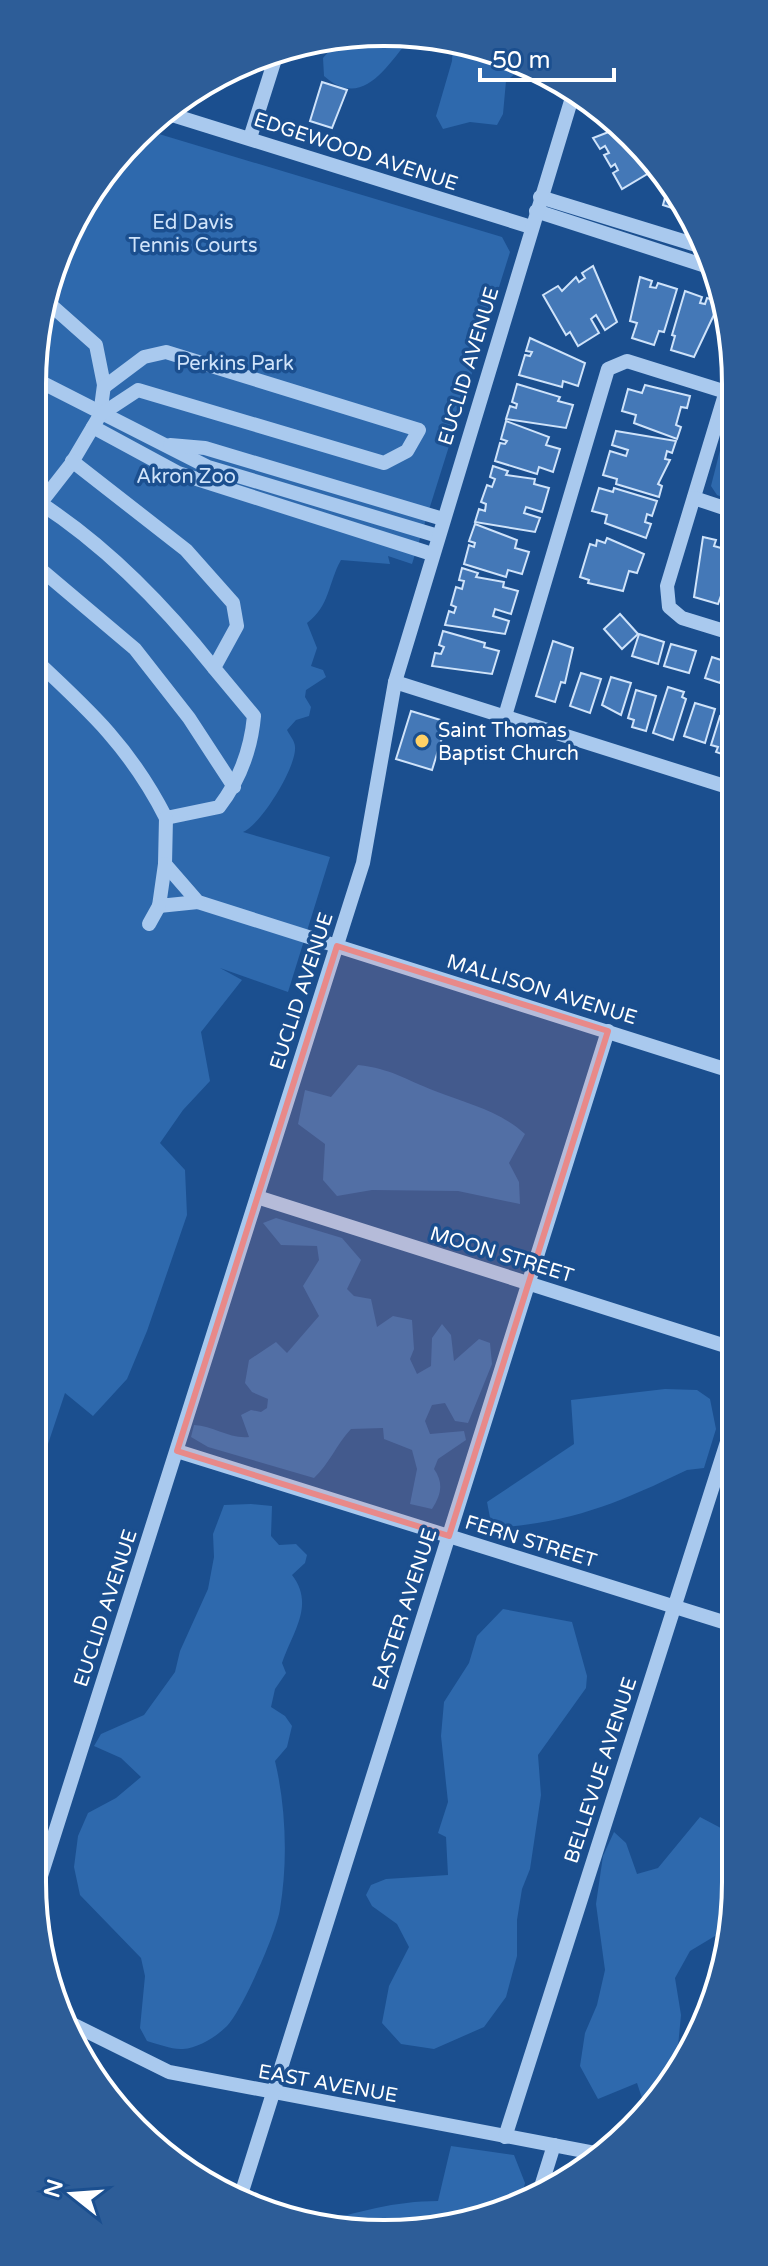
<svg xmlns="http://www.w3.org/2000/svg" width="768" height="2266" font-family="'Varela Round',sans-serif">
	<style>
		.green { fill: #2e69ad }
		.building { fill: #4478b7; stroke: #cfe3fa; stroke-width: 2 }
		.lines { fill: none; stroke-linecap: round; stroke-linejoin: round }
		.minor { stroke: #a9c9ee; stroke-width: 14 }
		.marked { fill: #e88989; fill-opacity: 0.2; stroke: #e88989; stroke-width: 6; stroke-linejoin: round }
		.poi-dot { fill: #ffd166; stroke: #1b4f8f; stroke-width: 3 }
		.labels { text-anchor: middle; stroke-width: 7; stroke-linejoin: round; paint-order: stroke }
		.street-label { font-size: 20px; fill: #fff; stroke: #1b4f8f }
		.park-label { font-size: 20px; fill: #cfe3fa; stroke: #1b4f8f }
		.poi-label { font-size: 20px; fill: #fff; stroke: #1b4f8f; text-anchor: start }
		.rim { fill: none; stroke: #fff; stroke-width: 4 }
	</style>
	<rect width="100%" height="100%" fill="#1b4f8f"/>
	<g class="green">
		<path d="M343,35L409,40C386,67 362,110 324,76L323,58Z"/>
		<polygon points="453,43 475,44 526,65 506,81 503,114 497,125 470,122 443,129 436,116 452,61"/>
		<path d="M149,131L502,237L510,252L412,564L388,556L390,564L341,560C328,583 330,606 307,623L317,648L311,666L323,670L326,677L306,690L305,697L311,707L309,716L296,720L287,730C290,736 295,741 295,747C297,766 261,825 243,832L330,857L288,992L220,968L242,980L201,1032L210,1081L183,1110L160,1143L185,1170L187,1215L147,1331L127,1379L93,1416L65,1393L32,1492V384L44,293L104,170Z"/>
		<polygon points="733,399 733,501 717,495 711,486"/>
		<path d="M358,1065C392,1069 404,1079 435,1091C468,1104 498,1110 525,1134L509,1163L519,1182L520,1204L458,1191L372,1190L337,1196L323,1180L325,1144L298,1124L305,1090L331,1097Z"/>
		<path d="M276,1218L342,1238L361,1260L347,1289L354,1296L371,1299L377,1327L393,1316L412,1320L414,1349L410,1359L417,1374L431,1366L432,1338L442,1324L451,1335L454,1361L479,1339L490,1343L492,1364L468,1423L455,1421L445,1403L432,1405L425,1421L430,1434L464,1431L466,1440L438,1459L434,1469C444,1483 441,1495 432,1509L410,1504L417,1469L412,1450L384,1439L383,1428L351,1429C336,1445 330,1463 314,1478L208,1447L191,1437L194,1425C214,1426 229,1439 249,1437L241,1415L251,1410L261,1412L267,1408L268,1399L252,1392L245,1383L249,1360L276,1342L287,1353L319,1316L303,1286L319,1260L317,1246L281,1245L263,1223Z"/>
		<path d="M665,1389L697,1390L710,1399L716,1429L704,1468L687,1470C616,1504 571,1523 492,1528L487,1502L574,1444L571,1400Z"/>
		<path d="M251,1504L272,1506L271,1536L279,1545L296,1544L307,1555L305,1563L292,1575C315,1605 293,1631 282,1663L286,1673L275,1689L271,1707L285,1716L292,1726L287,1747L275,1761C286,1807 288,1862 280,1909C277,1931 242,2011 227,2026C216,2037 198,2048 183,2049C173,2050 158,2044 147,2041L140,2028L145,1976L141,1958L80,1895L74,1867L78,1836L88,1813L116,1798L141,1777L121,1758L94,1746L101,1734L144,1715L175,1672L180,1651L208,1589L214,1557L213,1534L224,1505Z"/>
		<polygon points="503,1609 572,1622 587,1676 586,1688 538,1755 541,1795 530,1869 522,1889 517,1920 517,1956 506,1997 484,2027 434,2049 401,2044 382,2023 389,1986 409,1947 397,1924 372,1906 366,1895 371,1885 386,1879 448,1875 446,1837 438,1833 448,1802 441,1736 444,1702 469,1663 477,1636"/>
		<polygon points="700,1817 736,1836 736,1882 730,1927 690,1951 675,1978 681,2015 677,2057 682,2065 676,2078 649,2105 644,2104 637,2083 598,2099 580,2066 585,2033 597,2005 605,1970 596,1904 603,1856 614,1832 626,1843 637,1874 658,1868"/>
		<path d="M451,2146L514,2155L525,2183L521,2201L475,2222L339,2231L316,2224C357,2212 395,2201 438,2201Z"/>
	</g>
	<g class="building">
		<polygon points="322,82 347,90 332,128 310,121"/>
		<polygon points="619,128 648,152 659,167 622,189 613,173 618,170 615,164 611,167 604,155 609,153 605,146 600,149 593,138"/>
		<polygon points="673,188 689,212 682,210 683,205 677,203 675,209 663,205 667,190"/>
		<polygon points="593,266 617,322 605,330 596,315 591,319 599,333 578,346 570,332 566,335 543,295 558,286 562,291 576,277 579,282 585,278 582,273"/>
		<polygon points="640,277 652,281 650,287 656,288 658,283 677,289 664,332 659,331 654,345 632,338 637,323 630,321"/>
		<polygon points="685,291 702,297 700,303 705,304 707,298 720,302 694,357 671,350 675,336 672,335"/>
		<polygon points="530,338 585,363 578,386 563,381 562,387 519,375 525,355 530,356 532,352 526,351"/>
		<polygon points="517,384 560,397 558,401 573,405 566,428 506,419 510,406 516,408 517,404 512,402"/>
		<polygon points="645,385 690,396 687,408 681,407 676,425 681,427 677,439 634,423 636,415 622,411 628,389 642,393"/>
		<polygon points="506,421 549,437 546,445 560,449 553,472 539,467 537,474 495,461 500,443 505,444 507,441 501,439"/>
		<polygon points="616,431 676,441 672,453 667,451 665,459 670,460 658,484 662,486 659,497 616,484 617,479 603,475 610,451 626,456 628,450 612,445"/>
		<polygon points="493,466 508,471 506,475 535,479 534,484 549,488 542,512 526,507 524,513 540,518 535,532 475,522 479,509 485,511 486,504 481,502 487,485 492,487 495,479 490,477"/>
		<polygon points="599,488 613,492 614,488 657,501 652,516 647,514 645,522 651,524 646,538 605,523 607,515 592,511"/>
		<polygon points="475,524 517,540 515,548 529,552 522,574 508,570 506,577 464,564 469,545 474,547 475,543 469,541"/>
		<polygon points="703,537 716,540 714,546 721,548 722,543 733,546 733,562 718,604 694,597"/>
		<polygon points="607,538 644,554 637,573 629,571 623,591 588,583 589,580 580,577 590,544 596,546 597,540 605,543"/>
		<polygon points="462,568 478,573 476,577 504,582 503,587 518,591 511,614 495,609 493,616 509,621 505,634 445,625 449,611 454,613 456,607 451,605 456,587 462,589 464,581 459,580"/>
		<polygon points="620,614 638,634 622,649 604,629"/>
		<polygon points="443,631 485,643 484,647 499,651 492,674 432,666 435,653 441,654 444,647 439,645"/>
		<polygon points="639,634 664,642 658,664 632,656"/>
		<polygon points="553,641 573,648 565,683 561,682 555,702 536,696"/>
		<polygon points="671,644 696,651 689,673 664,666"/>
		<polygon points="712,657 727,662 720,683 705,678"/>
		<polygon points="581,673 601,679 590,713 570,706"/>
		<polygon points="611,677 631,683 621,715 602,705"/>
		<polygon points="668,687 684,692 682,697 686,699 673,740 653,733"/>
		<polygon points="636,690 656,696 646,731 632,727 634,720 628,718"/>
		<polygon points="695,703 715,709 705,743 684,736"/>
		<polygon points="411,711 447,722 432,770 396,759"/>
		<polygon points="720,716 734,721 730,757 716,752 718,747 711,745"/>
	</g>
	<g class="lines">
		<g class="minor">
			<polyline points="169,114 531,227"/>
			<polyline points="250,138 276,56"/>
			<polyline points="540,197 706,248"/>
			<polyline points="536,211 712,268"/>
			<polyline points="43,298 96,345 104,385 100,415"/>
			<polyline points="733,368 667,586 669,607 682,618 734,634"/>
			<polyline points="33,378 208,467 438,536"/>
			<polyline points="93,427 178,473 432,554"/>
			<polyline points="170,445 205,448 443,519"/>
			<polyline points="694,498 733,511"/>
			<path d="M40,503C108,547 164,605 214,668"/>
			<polyline points="32,514 71,464 100,415 138,390 384,463 407,451 419,430 166,352 144,357 104,387"/>
			<polyline points="32,562 135,649 189,718 234,787"/>
			<path d="M32,657C89,710 130,747 166,818L219,807C239,781 251,749 254,716L214,668L237,626L233,603L186,550L72,461"/>
			<polyline points="395,682 734,789"/>
			<polyline points="505,716 608,369 627,361 726,392"/>
			<polyline points="166,818 165,864 198,902 734,1072"/>
			<polyline points="165,864 159,906 198,902"/>
			<polyline points="149,924 159,906"/>
			<polyline points="257,1197 735,1349"/>
			<polyline points="177,1451 736,1626"/>
			<polyline points="35,1895 363,863 395,682 574,91"/>
			<polyline points="60,2018 169,2072 600,2154"/>
			<polyline points="505,2137 735,1417"/>
			<polyline points="539,2193 554,2145"/>
			<polyline points="239,2201 608,1031"/>
		</g>
	</g>
	<path class="marked" d="M337,946L608,1031L449,1536L177,1451Z"/>
	<circle class="poi-dot" cx="422" cy="741" r="8"/>
	<g class="labels">
		<g class="street-label">
			<text transform="translate(356 151) rotate(18)" y="7">EDGEWOOD AVENUE</text>
			<text transform="translate(468 366) rotate(-73)" y="7">EUCLID AVENUE</text>
			<text transform="translate(542 989) rotate(17)" y="7">MALLISON AVENUE</text>
			<text transform="translate(301 991) rotate(-72)" y="7">EUCLID AVENUE</text>
			<text transform="translate(502 1254) rotate(17)" y="7">MOON STREET</text>
			<text transform="translate(531 1541) rotate(17)" y="7">FERN STREET</text>
			<text transform="translate(105 1608) rotate(-72)" y="7">EUCLID AVENUE</text>
			<text transform="translate(404 1609) rotate(-72)" y="7">EASTER AVENUE</text>
			<text transform="translate(600 1770) rotate(-72)" y="7">BELLEVUE AVENUE</text>
			<text transform="translate(328 2083) rotate(10)" y="7">EAST AVENUE</text>
		</g>
		<g class="park-label">
			<text x="193" y="229">Ed Davis<tspan x="193" dy="23">Tennis Courts</tspan></text>
			<text x="235" y="370">Perkins Park</text>
			<text x="186" y="483">Akron Zoo</text>
		</g>
		<g class="poi-label">
			<text x="438" y="737">Saint Thomas<tspan x="438" dy="23">Baptist Church</tspan></text>
		</g>
	</g>
	<path d="M0 0H768V2266H0ZM384 46H384A338 338 0 0 1 722 384V1882A338 338 0 0 1 384 2220H384A338 338 0 0 1 46 1882V384A338 338 0 0 1 384 46Z" fill="#2d5d98" fill-rule="evenodd"/>
	<path class="rim" d="M384 46H384A338 338 0 0 1 722 384V1882A338 338 0 0 1 384 2220H384A338 338 0 0 1 46 1882V384A338 338 0 0 1 384 46Z"/>
	<g transform="translate(72 2194) rotate(287)" stroke="#1b4f8f" stroke-width="6" paint-order="stroke">
	<path d="M0-6L14 30L0 20L-14 30Z" fill="#ffffff"/>
	<text y="-12" font-size="22" font-weight="bold" text-anchor="middle" fill="#ffffff">N</text>
	</g>
	<path d="M480 68v12h134v-12" fill="none" stroke="#ffffff" stroke-width="4"/>
	<text x="492" y="68" font-size="24" fill="#ffffff" stroke="#1b4f8f" stroke-width="6" paint-order="stroke">50 m</text>
</svg>
